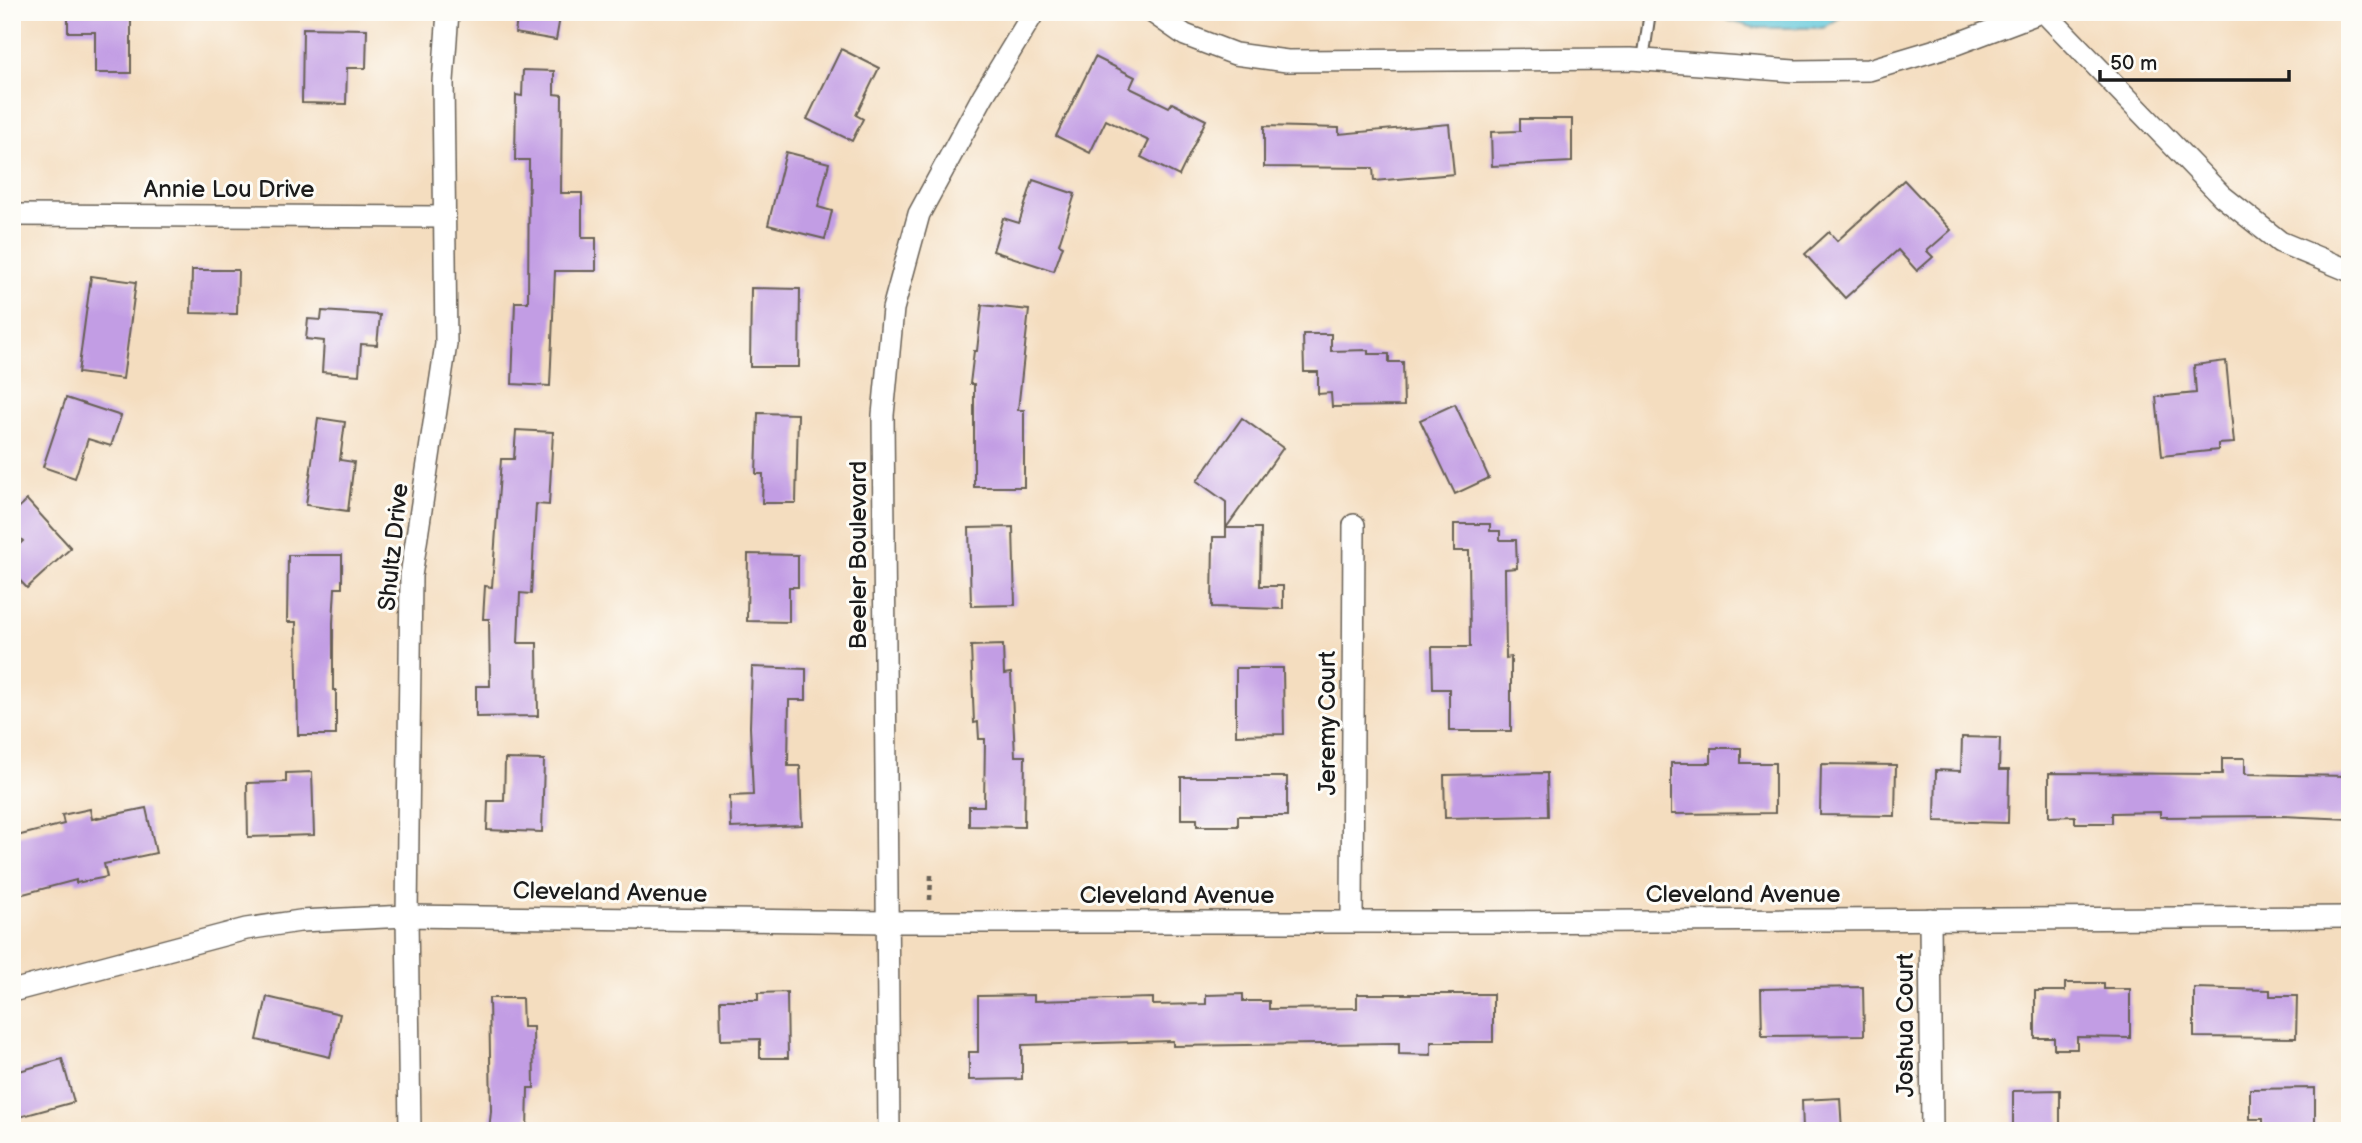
<svg xmlns="http://www.w3.org/2000/svg" width="2362" height="1143" font-family="'Balsamiq Sans',sans-serif">
	<style>
		.water { fill: #5dc6d9; stroke: #3c717a; stroke-width: 2 }
		.building { fill: #c29de4 }
		.lines { fill: none; stroke-linecap: round; stroke-linejoin: round }
		.service-casing { stroke: #686055; stroke-width: 14 }
		.minor-casing { stroke: #686055; stroke-width: 24 }
		.path { stroke: #686055; stroke-width: 4.5; stroke-dasharray: 5 5; stroke-linecap: butt }
		.service { stroke: #fff; stroke-width: 10 }
		.minor { stroke: #fff; stroke-width: 21 }
		.labels { text-anchor: middle; stroke-width: 6; stroke-linejoin: round; paint-order: stroke }
		.street-label { font-size: 24px; fill: #1c1c1c; stroke: #fdfcf7 }
	</style>
	<rect width="100%" height="100%" fill="#fdfcf7"/>
	<filter id="ink" filterUnits="userSpaceOnUse"><feTurbulence type="fractalNoise" baseFrequency=".0143" numOctaves="2"/><feDisplacementMap in="SourceGraphic" scale="14" xChannelSelector="R" yChannelSelector="G"/><feConvolveMatrix kernelMatrix="1 2 1 2 8 2 1 2 1" color-interpolation-filters="sRGB"/></filter>
	<filter id="wash" filterUnits="userSpaceOnUse"><feTurbulence type="fractalNoise" baseFrequency=".00686" numOctaves="4" result="noise"/><feDisplacementMap in="SourceGraphic" scale="28" xChannelSelector="R" yChannelSelector="G"/><feGaussianBlur stdDeviation="1.57" result="paint"/><feColorMatrix in="noise" values="0 0 0 0 0 0 0 0 0 0 0 0 0 0 0 0 0 1.4 0 .05"/><feComposite in="paint" operator="in"/></filter>
	<g filter="url(#wash)">
		<rect width="100%" height="100%" fill="#f4ddbf"/>
		<polygon class="water" points="1722,12 1849,12 1823,28 1755,28 1727,20"/>
		<g id="blocks">
			<g class="building">
				<polygon points="68,12 131,12 131,73 95,73 95,32 68,32"/>
				<polygon points="518,12 561,12 556,40 515,33"/>
				<polygon points="303,28 367,29 366,68 347,68 346,104 302,103"/>
				<polygon points="841,49 879,68 856,115 863,119 852,141 807,119"/>
				<polygon points="1095,57 1135,77 1130,88 1169,107 1172,103 1206,120 1179,176 1141,157 1149,141 1106,120 1090,153 1056,136"/>
				<polygon points="523,70 554,71 554,94 562,95 561,193 582,193 582,238 596,238 596,271 555,271 550,386 512,384 515,302 528,302 529,160 515,160 516,95 522,96"/>
				<polygon points="1520,119 1572,119 1572,162 1492,166 1491,132 1520,131"/>
				<polygon points="1449,124 1454,174 1374,181 1373,168 1264,167 1264,126 1339,128 1339,134"/>
				<polygon points="786,152 829,163 818,207 832,211 825,239 768,225"/>
				<polygon points="1033,180 1075,194 1059,244 1063,246 1054,271 993,251 1003,218 1019,223"/>
				<polygon points="1904,180 1951,230 1927,251 1933,257 1917,271 1898,250 1845,298 1805,254 1829,232 1837,241"/>
				<polygon points="192,270 238,270 237,314 191,313"/>
				<polygon points="91,276 136,282 123,379 78,373"/>
				<polygon points="751,288 800,289 799,367 750,367"/>
				<polygon points="982,305 1029,310 1018,410 1024,410 1024,487 974,487 974,384 970,384 974,351 977,351"/>
				<polygon points="322,311 380,315 377,345 361,344 359,375 322,372 324,341 306,339 308,319 321,320"/>
				<polygon points="1303,334 1331,334 1331,351 1368,350 1368,354 1389,354 1389,362 1403,362 1404,406 1332,407 1331,393 1318,394 1318,372 1304,372"/>
				<polygon points="2226,361 2234,443 2218,444 2218,450 2162,456 2156,397 2196,393 2194,365"/>
				<polygon points="66,398 121,416 111,446 88,439 75,478 43,467"/>
				<polygon points="1455,404 1489,478 1455,494 1420,420"/>
				<polygon points="758,413 798,414 796,503 762,503 763,474 756,474"/>
				<polygon points="318,418 345,422 340,460 354,462 348,511 306,505"/>
				<polygon points="1242,418 1283,448 1226,528 1261,528 1260,586 1283,586 1283,609 1212,607 1213,537 1226,537 1226,502 1197,481"/>
				<polygon points="516,430 553,432 549,505 536,504 531,594 520,593 518,643 537,643 538,716 476,717 476,686 490,686 489,619 483,619 485,586 492,587 501,459 514,459"/>
				<polygon points="27,500 71,548 27,588 12,572 12,551 23,541 12,530 12,514"/>
				<polygon points="1454,524 1490,524 1490,531 1500,531 1500,540 1516,540 1517,568 1505,569 1506,658 1511,657 1511,731 1449,731 1449,689 1433,689 1432,647 1470,647 1469,551 1454,551"/>
				<polygon points="1013,527 1015,605 971,606 969,528"/>
				<polygon points="748,554 798,555 798,587 789,587 789,622 747,621"/>
				<polygon points="288,555 342,555 342,588 335,588 333,623 333,690 336,690 336,735 298,735 296,622 287,622"/>
				<polygon points="1003,645 1004,674 1011,673 1015,756 1025,756 1024,827 969,826 969,806 984,806 985,739 979,739 978,722 974,723 971,646"/>
				<polygon points="752,667 806,669 806,700 789,700 788,766 800,766 802,825 731,828 730,796 753,795 750,727"/>
				<polygon points="1236,668 1283,668 1284,734 1236,735"/>
				<polygon points="1962,737 2000,738 1999,770 2009,770 2008,823 1935,821 1936,770 1961,771"/>
				<polygon points="1711,748 1741,748 1741,763 1775,763 1775,813 1671,814 1671,763 1711,763"/>
				<polygon points="2222,758 2245,758 2245,774 2350,776 2350,819 2282,816 2160,817 2160,812 2112,813 2112,823 2075,823 2075,816 2049,817 2049,773 2222,774"/>
				<polygon points="505,759 544,760 542,832 487,830 488,801 504,801"/>
				<polygon points="1821,764 1896,765 1895,816 1820,815"/>
				<polygon points="312,772 314,835 248,837 247,783 286,782 286,773"/>
				<polygon points="1547,773 1548,816 1445,818 1444,775"/>
				<polygon points="1181,777 1287,777 1287,816 1238,816 1238,826 1197,826 1197,819 1181,819"/>
				<polygon points="146,808 156,853 104,864 107,877 76,883 76,880 12,897 12,856 18,855 13,837 64,824 62,815 90,809 92,819"/>
				<polygon points="2065,983 2104,983 2104,989 2130,989 2130,1038 2077,1037 2077,1049 2054,1049 2054,1038 2035,1038 2035,991 2065,991"/>
				<polygon points="1863,987 1864,1035 1762,1036 1761,989"/>
				<polygon points="2194,988 2270,990 2270,996 2297,996 2296,1038 2194,1037"/>
				<polygon points="787,992 788,1058 760,1058 760,1039 721,1040 720,1000 758,1000 758,993"/>
				<polygon points="1243,994 1243,1001 1269,1001 1269,1009 1357,1008 1357,994 1493,994 1493,1042 1431,1042 1431,1055 1399,1054 1399,1043 1173,1046 1173,1041 1022,1045 1022,1079 969,1080 969,1052 978,1052 978,996 1034,995 1034,1001 1153,998 1153,1005 1206,1004 1206,995"/>
				<polygon points="267,997 340,1014 330,1057 257,1040"/>
				<polygon points="489,998 522,998 523,1027 533,1027 534,1088 528,1088 527,1131 489,1131 491,1111"/>
				<polygon points="62,1059 74,1102 12,1119 12,1073"/>
				<polygon points="2315,1088 2315,1131 2263,1131 2263,1119 2250,1119 2250,1089"/>
				<polygon points="2060,1090 2060,1131 2013,1131 2013,1091"/>
				<polygon points="1840,1098 1842,1131 1803,1131 1802,1100"/>
			</g>
		</g>
	</g>
	<g filter="url(#ink)">
		<use href="#blocks" fill-opacity="0" stroke="#686055" stroke-width="2"/>
		<g class="lines">
			<defs>
				<polyline id="service" points="1643,60 1650,12"/>
				<g id="minor">
					<polyline points="1152,12 1185,35 1235,54 1287,61 1631,59 1794,71 1869,70 1956,44 2041,12"/>
					<polyline points="2044,12 2222,196 2280,242 2350,271"/>
					<polyline points="12,215 445,217"/>
					<polyline points="1930,919 1932,1131"/>
					<polyline points="1352,920 1354,525"/>
					<polyline points="12,991 246,929 300,921 407,916 887,922 1488,922 2350,917"/>
					<polyline points="410,1131 407,916 411,576 446,344 443,81 448,12"/>
					<polyline points="889,1131 883,415 893,309 919,214 983,96 1034,12"/>
				</g>
			</defs>
			<use href="#service" class="service-casing"/>
			<use href="#minor" class="minor-casing"/>
			<polyline class="path" points="930,900 931,875"/>
			<use href="#service" class="service"/>
			<use href="#minor" class="minor"/>
		</g>
	</g>
	<g class="labels">
		<g class="street-label">
			<text x="229" y="197">Annie Lou Drive</text>
			<text transform="translate(393 547) rotate(-84)" y="8">Shultz Drive</text>
			<text transform="translate(858 555) rotate(-90)" y="8">Beeler Boulevard</text>
			<text transform="translate(1327 723) rotate(-90)" y="8">Jeremy Court</text>
			<text transform="translate(610 892) rotate(1)" y="8">Cleveland Avenue</text>
			<text x="1743" y="902">Cleveland Avenue</text>
			<text x="1177" y="903">Cleveland Avenue</text>
			<text transform="translate(1905 1025) rotate(-90)" y="8">Joshua Court</text>
		</g>
	</g>
	<rect width="2362" height="1143" fill="none" stroke="#fdfcf7" stroke-width="42"/>
	<path d="M2100 70v10h189v-10" fill="none" stroke="#1c1c1c" stroke-width="3.5"/>
	<text x="2110" y="70" font-size="21" fill="#1c1c1c" stroke="#fdfcf7" stroke-width="5" paint-order="stroke">50 m</text>
</svg>
